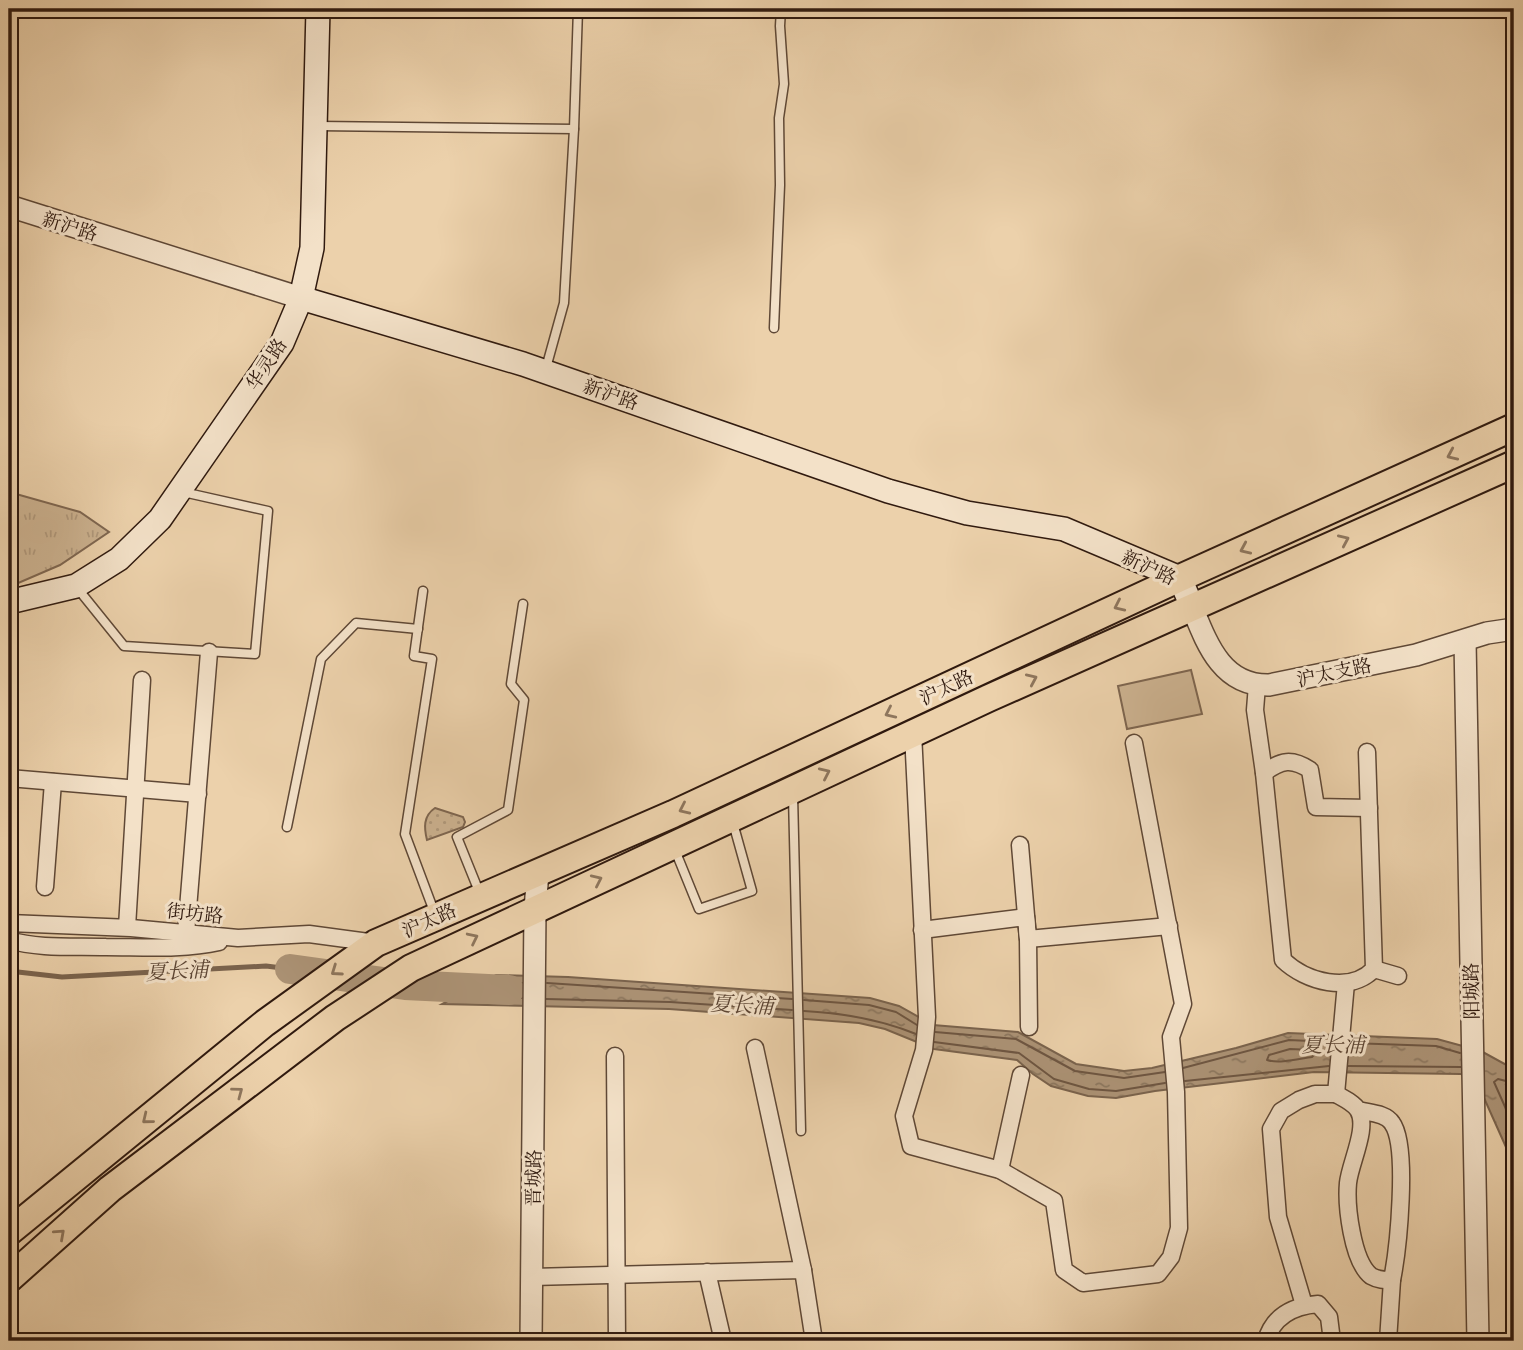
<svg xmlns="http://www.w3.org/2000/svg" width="1523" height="1350" font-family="'IM FELL Great Primer','Noto Serif SC',serif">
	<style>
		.grass { fill: url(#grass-dots); stroke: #7e6650; stroke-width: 2 }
		.park { fill: url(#park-tufts); stroke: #7e6650; stroke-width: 2 }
		.pitch { fill: #ccb290; stroke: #7e6650; stroke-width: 2 }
		.water { fill: url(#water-ripples); stroke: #7a634d; stroke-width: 2 }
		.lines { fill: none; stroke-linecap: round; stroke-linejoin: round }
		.shore { stroke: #6e5642; stroke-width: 2 }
		.stream { stroke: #7a634d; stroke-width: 5 }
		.river { stroke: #ac9376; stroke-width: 30 }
		.service-casing { stroke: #5f4836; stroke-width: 11 }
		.minor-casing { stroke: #5f4836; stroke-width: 19 }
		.tertiary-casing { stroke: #5f4836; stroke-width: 24 }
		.secondary-casing { stroke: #301a0f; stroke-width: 26 }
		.primary-casing { stroke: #301a0f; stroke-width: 30 }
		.service { stroke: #f3e1c8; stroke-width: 8 }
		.minor { stroke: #f3e1c8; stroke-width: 16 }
		.tertiary { stroke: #f3e1c8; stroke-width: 21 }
		.secondary { stroke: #f3e1c8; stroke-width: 23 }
		.primary { stroke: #ecd1ab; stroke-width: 26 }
		.oneway { stroke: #8e765d }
		.labels { text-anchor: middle; stroke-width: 6; stroke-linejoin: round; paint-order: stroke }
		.street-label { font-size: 19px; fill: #301a0f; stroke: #f3e1c8 }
		.water-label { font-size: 21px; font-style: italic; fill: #5b4433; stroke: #f3e1c8 }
	</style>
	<defs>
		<pattern id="grass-dots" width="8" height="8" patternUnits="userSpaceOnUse" patternTransform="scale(1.75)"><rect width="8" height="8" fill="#ccb290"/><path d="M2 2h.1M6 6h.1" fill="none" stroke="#b0987b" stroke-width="1.8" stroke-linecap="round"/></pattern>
		<pattern id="park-tufts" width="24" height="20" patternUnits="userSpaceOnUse" patternTransform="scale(1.75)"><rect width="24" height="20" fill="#ccb290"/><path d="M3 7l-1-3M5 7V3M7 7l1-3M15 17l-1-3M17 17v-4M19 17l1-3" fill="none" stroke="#b0987b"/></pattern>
		<pattern id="water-ripples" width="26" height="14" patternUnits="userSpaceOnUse" patternTransform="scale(1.75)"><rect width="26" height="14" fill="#ac9376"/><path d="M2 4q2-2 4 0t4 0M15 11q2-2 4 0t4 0" fill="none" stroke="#8c775f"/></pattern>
	</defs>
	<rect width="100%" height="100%" fill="#ecd1ab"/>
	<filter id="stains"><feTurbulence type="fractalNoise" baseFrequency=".00286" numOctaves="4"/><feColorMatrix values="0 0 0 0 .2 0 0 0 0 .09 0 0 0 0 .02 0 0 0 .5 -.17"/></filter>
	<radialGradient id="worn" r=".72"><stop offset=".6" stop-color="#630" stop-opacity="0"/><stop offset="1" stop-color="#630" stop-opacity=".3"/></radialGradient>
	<path class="grass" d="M435,808L463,817L465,822L463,827L427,840C424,828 423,816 435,808Z"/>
	<polygon class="park" points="9,492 80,512 109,532 60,565 9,587"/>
	<polygon class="pitch" points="1191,670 1202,714 1127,729 1118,686"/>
	<polygon class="water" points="496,975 568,977 870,998 899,1006 933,1025 1018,1032 1076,1064 1124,1071 1152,1068 1236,1048 1288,1033 1437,1039 1481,1051 1512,1068 1514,1073 1514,1165 1480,1089 1461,1074 1314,1072 1155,1091 1116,1098 1088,1096 1051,1086 1033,1074 1017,1060 934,1049 885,1029 859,1023 669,1009 442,1004"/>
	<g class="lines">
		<g class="shore">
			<polyline points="547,983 792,999"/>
			<polyline points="522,998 482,997 479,994 497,982 522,983"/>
			<polyline points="546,999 670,1002 792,1010"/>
			<polyline points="804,1000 869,1005 896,1012 917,1025"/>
			<path d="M804,1011C844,1013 879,1019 916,1034"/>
			<polyline points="935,1032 1016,1039 1075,1071 1124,1078 1165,1072"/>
			<polyline points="934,1042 1019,1053 1054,1079 1089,1089 1116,1091 1165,1083"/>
			<polyline points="1350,1043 1436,1046 1460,1053"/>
			<path d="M1290,1049L1313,1050L1315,1054L1312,1057C1298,1059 1279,1064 1267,1060L1269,1055Z"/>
			<polyline points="1348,1066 1461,1067"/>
			<polyline points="1183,1068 1289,1040 1331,1042"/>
			<polyline points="1185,1081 1329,1066"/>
			<polyline points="1514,1083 1498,1079 1494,1082 1514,1127"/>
		</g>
		<polyline class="stream" points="9,971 62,977 266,966 290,969"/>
		<polyline class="river" points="290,969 405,985 509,990"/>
		<defs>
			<g id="service">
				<polyline points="318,126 574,129"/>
				<polyline points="774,328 780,185 779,118 784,84 780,26 781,9"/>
				<polyline points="546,368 564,303 574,129 578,9"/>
				<polyline points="78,589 124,646 255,654 268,511 183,492"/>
				<polyline points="423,591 414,656 432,659 405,834 435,914"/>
				<polyline points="793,795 801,1131"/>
				<polyline points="287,827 321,659 356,623 418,629"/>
				<polyline points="675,850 699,909 752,891 733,823"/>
				<polyline points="480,894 457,837 508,810 524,700 511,684 523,604"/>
			</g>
			<g id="minor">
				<path d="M1257,685L1255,710L1264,773L1283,960C1306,982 1350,994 1374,969L1367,752"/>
				<polyline points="913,733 927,1017 924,1050 904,1116 911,1146 1000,1170 1054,1201 1064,1270 1083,1283 1158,1274 1171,1257 1179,1228 1176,1092 1171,1037 1183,1004 1134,743"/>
				<path d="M1264,773C1281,760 1292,758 1310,770L1316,807L1369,808"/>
				<polyline points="9,778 198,794"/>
				<polyline points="1020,845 1028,939 1029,1027"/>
				<polyline points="45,887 53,782"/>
				<polyline points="9,923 131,928 238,938 309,934 376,943"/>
				<polyline points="127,927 142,680"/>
				<polyline points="922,930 1026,917 1028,939 1169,926"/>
				<polyline points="186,933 209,652"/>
				<path d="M9,940C39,949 75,946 106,947C143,947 183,950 219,942"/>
				<polyline points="1374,969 1398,976"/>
				<polyline points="755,1048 803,1270"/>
				<polyline points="615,1056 617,1341"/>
				<path d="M1336,1094C1343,1098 1354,1103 1358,1110C1369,1127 1350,1163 1348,1183C1346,1205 1352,1261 1371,1276C1378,1280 1384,1280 1392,1280C1398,1250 1409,1146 1392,1123C1386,1113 1369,1113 1358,1110"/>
				<polyline points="1000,1170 1021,1075"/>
				<polyline points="707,1272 723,1341"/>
				<polyline points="532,1277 803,1270 814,1341"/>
				<polyline points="1304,1305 1278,1217 1271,1129 1281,1111 1299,1100 1315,1094 1336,1094 1346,983"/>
				<path d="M1266,1341C1273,1316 1293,1306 1318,1304L1329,1317L1332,1341"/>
				<polyline points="1388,1341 1392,1280"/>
			</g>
			<g id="tertiary">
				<polyline points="9,206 301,298"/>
				<path d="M1192,607C1207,644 1222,686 1269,685L1416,655L1487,633L1514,629"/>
				<polyline points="1465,641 1478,1341"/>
				<polyline points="531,1341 535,909 538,872"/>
			</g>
			<g id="secondary">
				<polyline points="301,298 523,364 888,491 967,513 1064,529 1180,578 1192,607"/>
				<polyline points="9,602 76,586 119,559 160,519 282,343 301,298 312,248 318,9"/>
			</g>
			<g id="primary">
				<polyline points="9,1232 265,1023 376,943 673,814 1180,578 1514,427"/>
				<polyline points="9,1279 110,1189 335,1018 411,968 989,698 1514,464"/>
			</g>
		</defs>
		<use href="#service" class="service-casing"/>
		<use href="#minor" class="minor-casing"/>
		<use href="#tertiary" class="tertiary-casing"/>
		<use href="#secondary" class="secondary-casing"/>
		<use href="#primary" class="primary-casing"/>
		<use href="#service" class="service"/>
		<use href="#minor" class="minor"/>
		<use href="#tertiary" class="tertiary"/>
		<use href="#secondary" class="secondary"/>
		<use href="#primary" class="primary"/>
	</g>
	<defs><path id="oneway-chevron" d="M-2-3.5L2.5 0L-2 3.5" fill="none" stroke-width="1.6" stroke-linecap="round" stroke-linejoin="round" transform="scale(1.75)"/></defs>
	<g class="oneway">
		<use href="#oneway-chevron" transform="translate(1452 455) rotate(156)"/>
		<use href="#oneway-chevron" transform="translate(1344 540) rotate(-24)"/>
		<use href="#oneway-chevron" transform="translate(1245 549) rotate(156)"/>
		<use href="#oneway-chevron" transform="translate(1119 606) rotate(155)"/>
		<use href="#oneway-chevron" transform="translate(1032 679) rotate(-24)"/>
		<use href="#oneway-chevron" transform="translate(890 713) rotate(155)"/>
		<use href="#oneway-chevron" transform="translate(825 773) rotate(-25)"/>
		<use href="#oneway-chevron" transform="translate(684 809) rotate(155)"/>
		<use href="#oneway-chevron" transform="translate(597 880) rotate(-25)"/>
		<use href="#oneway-chevron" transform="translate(473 938) rotate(-26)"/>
		<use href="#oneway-chevron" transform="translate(336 971) rotate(145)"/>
		<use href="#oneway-chevron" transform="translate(238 1092) rotate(-37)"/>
		<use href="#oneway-chevron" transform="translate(147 1119) rotate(141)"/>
		<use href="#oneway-chevron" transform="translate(60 1234) rotate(-42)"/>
	</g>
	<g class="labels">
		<g class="street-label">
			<text transform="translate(70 226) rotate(17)" y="7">新沪路</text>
			<text transform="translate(266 364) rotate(-57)" y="7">华灵路</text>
			<text transform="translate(611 394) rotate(19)" y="7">新沪路</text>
			<text transform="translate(1149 567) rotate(25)" y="7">新沪路</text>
			<text transform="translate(1334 672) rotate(-12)" y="7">沪太支路</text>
			<text transform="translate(946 687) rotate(-25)" y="7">沪太路</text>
			<text transform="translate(195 913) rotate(6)" y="7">街坊路</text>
			<text transform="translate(429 920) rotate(-24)" y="7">沪太路</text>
			<text transform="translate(1471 991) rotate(-91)" y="7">阳城路</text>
			<text transform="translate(533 1178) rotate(-89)" y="7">晋城路</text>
		</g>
		<g class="water-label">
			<text transform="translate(177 971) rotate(-3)" y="7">夏长浦</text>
			<text transform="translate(742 1005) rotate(3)" y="7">夏长浦</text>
			<text x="1333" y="1052">夏长浦</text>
		</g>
	</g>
	<rect width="1523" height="1350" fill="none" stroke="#ecd1ab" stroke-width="35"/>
	<rect x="10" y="10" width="1502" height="1329" fill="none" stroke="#301a0f" stroke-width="3.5"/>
	<rect x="18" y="18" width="1488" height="1315" fill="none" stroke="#301a0f" stroke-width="2"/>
	<rect width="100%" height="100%" filter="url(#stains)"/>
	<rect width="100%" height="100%" fill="url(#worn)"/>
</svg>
